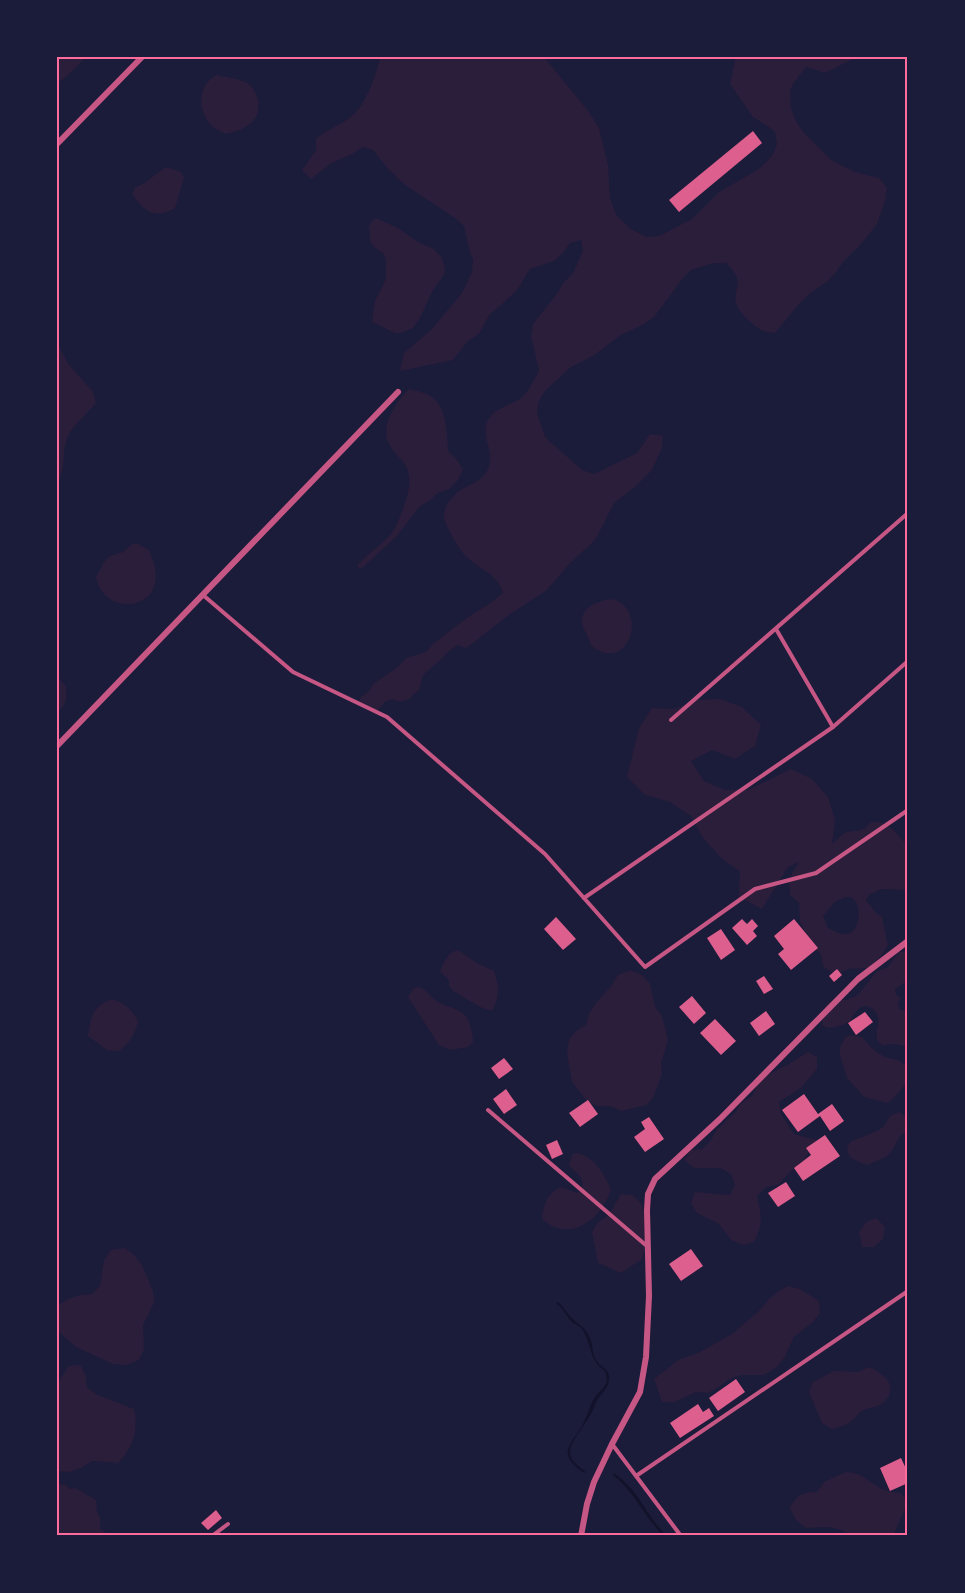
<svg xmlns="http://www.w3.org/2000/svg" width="965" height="1593" font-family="'Roboto Condensed',sans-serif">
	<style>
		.green { fill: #2a1e3b; fill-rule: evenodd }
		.water { fill: #12122b }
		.building { fill: #dd5f8e }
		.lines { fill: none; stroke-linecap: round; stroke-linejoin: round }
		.service { stroke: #c65784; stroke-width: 4 }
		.minor { stroke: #c65784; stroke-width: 6 }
		.neatline { fill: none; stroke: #ff6b9d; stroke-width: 2 }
	</style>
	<rect width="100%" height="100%" fill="#1b1b3a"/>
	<g class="green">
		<polygon points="57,57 86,57 66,77 57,83"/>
		<path d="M381,57H544L589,112L599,128L608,165L610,198L617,216L631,229L647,237L659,236L692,219L719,192L759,169L772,156L777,144L775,132L769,127L753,117L730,84L735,60L739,57H857L825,73L806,67L793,84L790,91L791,109L796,121L803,132L831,160L855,172L879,178L887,188L885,201L877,224L862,243L844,261L836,272L828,281L808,295L799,304L775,333C770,332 765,332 761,330C753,325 741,315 737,306C730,288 749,285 726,263H714L691,270L683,278L654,317L644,324L621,335L593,356L571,367L545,391L539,401L537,413L545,437L582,470L594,474L637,453L650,434L663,436L662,448L652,470L635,487L614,503L597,537L589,546L571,562L547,590L509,615L469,646L466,648L458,645L450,650L437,663L423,675L419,690L409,699L400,702L392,699L385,702L377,711L359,702L361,697L369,691L373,684L398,667L406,658L426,652L434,643L468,617L489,604L503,593C496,572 482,572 468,558C460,552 447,528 444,519C442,508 453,494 462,489C469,485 477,482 482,477C502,458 478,438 488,420C494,409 507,406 518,400C528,394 533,381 539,370L531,336L533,324L558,292L564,282L573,273L583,251L581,240L570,243L563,253L554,261L530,269L517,290L500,306L490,314L479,334L468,341L453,360L400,371L404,353L431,330L462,293L472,272L473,260L469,249L464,226L455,218L405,185L387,168L373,150L363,147L352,154L330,164L311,179L302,170L316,150V139C327,129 337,127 348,119C367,106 374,77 381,57Z"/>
		<path d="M217,75C228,78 239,78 249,84C254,88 256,94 258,100C262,122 244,130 226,134C220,131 214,129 210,124C197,109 198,84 217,75Z"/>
		<path d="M164,168H170L181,172L184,178L175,208C155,221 143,210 132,194L135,188L146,182Z"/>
		<polygon points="376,218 398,228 418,242 434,249 442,258 445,269 444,275 433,290 420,318 413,328 401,333 395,333 372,322 375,301 386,279 386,260 384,254 373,246 370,240 369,227 372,221"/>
		<path d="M57,343L69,365L93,392L96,403C87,414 70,427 66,441C62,457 66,468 57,484Z"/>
		<path d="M409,389C416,391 425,392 432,397C447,408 447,434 448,451L456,459L463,469L458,480L449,489L438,493L429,501L419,507L397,536L361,569L357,566C367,554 380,546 391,534C397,528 408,496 409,487C412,461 396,460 388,442C381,425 396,401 409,389Z"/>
		<path d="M132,544H138L149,550C178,610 105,622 96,577L105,561L110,556L123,552Z"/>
		<path d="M612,599C647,609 631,663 602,652C601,651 595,649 594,648C590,644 588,636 585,631C575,610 594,601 612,599Z"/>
		<path d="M57,677L66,686C67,696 67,706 57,712Z"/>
		<path d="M720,699L742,707L761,725L755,746L735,759L712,750L691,761L704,781L725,790H748L791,769L812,779L828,797L835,820L832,844C837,841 839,837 843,834C848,830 856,832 861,830C870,826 862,830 869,824C875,819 884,823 891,828C897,832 901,841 908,844V890L881,889L869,895L866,900L877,914L882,917L888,945L881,956L872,965L867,968L849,969L836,974C827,970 821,968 822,957L819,952L809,946L806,934L800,922L799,903L790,895L789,882L791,879L792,873L799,862L788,867L762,909L739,897L740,872L720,857L703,838L691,816L670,802L645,795L627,777L639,728L652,708L674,709L697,700ZM845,897H851C853,899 856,901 857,904C861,913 858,933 847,934C841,935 833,930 828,928L823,916L835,902Z"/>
		<path d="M458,950L477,963L494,971C499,985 500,998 492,1011L480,1007L453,991L449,986V980L440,971C444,962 448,952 458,950Z"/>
		<path d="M899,952H908V980L895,989L896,995L901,998L898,1003L899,1009L908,1012V1047L895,1044L883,1045L878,1042C874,1030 880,1026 878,1018C877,1013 874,1008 869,1007C856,1003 855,1018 847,1023C842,1026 834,1027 828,1028L822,1025L825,1007L829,1003L835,1000H847L858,995L877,971L888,967Z"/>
		<polygon points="630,970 642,975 650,984 655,1007 662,1016 668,1040 661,1063 662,1074 654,1096 647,1105 621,1111 610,1106 597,1106 587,1101 572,1082 567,1053 569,1040 576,1031 586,1025 589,1014 596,1003 612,985 618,975"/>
		<path d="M419,987C428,990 431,998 438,1002C454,1011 466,1007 471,1028C472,1033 473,1037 473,1042L468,1047L450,1050L439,1045L408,997L414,988Z"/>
		<path d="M112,999C125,1003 131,1009 138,1021C135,1035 130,1042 119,1051L107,1050L88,1036C90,1017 93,1006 112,999Z"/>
		<path d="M851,1035L862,1037C869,1045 874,1051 883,1056C889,1059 895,1058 901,1062C920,1074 898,1094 888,1103L864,1097L847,1078L840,1055V1048L845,1037Z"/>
		<path d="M808,1052L817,1057V1069L801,1088L779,1102L781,1114L794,1134L817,1140L804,1160L794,1168L778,1185L766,1187L757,1196C761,1214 764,1224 754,1242L743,1245L731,1240L719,1224L697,1213L691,1203L695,1192L730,1195L735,1185L731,1174L720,1168H694L684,1160L691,1150L702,1149L711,1140L717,1129L735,1113L741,1103L752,1096L757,1085L765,1076L787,1065Z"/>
		<polygon points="900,1112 905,1116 908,1122 904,1133 899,1137 894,1148 886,1157 868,1165 863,1164 851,1158 848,1153 847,1148 850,1142 879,1130 884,1126 890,1116"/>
		<path d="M573,1153C592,1152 605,1175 611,1190C601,1219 571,1244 542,1219C544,1205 546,1194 561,1187L577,1193L582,1190C585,1175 575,1175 569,1164Z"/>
		<polygon points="621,1194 632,1195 641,1203 648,1226 645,1250 641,1260 621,1273 598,1263 592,1232 598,1222 609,1215"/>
		<polygon points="876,1218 885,1227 883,1239 874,1247 862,1247 859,1232 866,1222"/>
		<path d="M125,1248L135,1256L142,1265L153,1291L154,1303L143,1325L144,1349L139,1360L127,1365L113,1364L76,1347L57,1330V1307C68,1297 78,1295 92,1294L100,1286L104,1260L111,1250Z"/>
		<polygon points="788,1286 800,1289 819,1301 820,1313 813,1322 794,1337 784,1358 776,1368 764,1375 740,1375 728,1380 719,1387 708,1393 696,1392 674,1402 662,1402 654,1379 678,1360 700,1352 732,1334 761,1309 768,1300 777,1292"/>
		<path d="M80,1365L86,1376L87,1388L98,1395L134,1409C139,1430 133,1448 118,1463L92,1461L81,1468L69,1472L57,1471V1384L69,1366Z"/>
		<path d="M869,1367C882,1373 900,1385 885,1401C879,1408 870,1407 863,1410C859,1412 857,1417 853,1420C847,1425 840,1427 832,1429L822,1423L809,1392L813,1382L834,1371L858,1372Z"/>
		<path d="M846,1472C863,1473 863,1478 877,1486C884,1491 892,1492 901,1493L908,1502L893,1536H850C837,1524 823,1527 806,1528L796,1520L790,1508C797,1495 802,1492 817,1492L824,1482Z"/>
		<polygon points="60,1484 66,1485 70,1489 76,1488 96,1500 97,1512 100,1517 100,1529 105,1532 109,1536 62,1536 57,1530 57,1487"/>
	</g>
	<g class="water">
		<path d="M558,1302C564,1307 567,1314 573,1319C579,1326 584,1326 589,1336C593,1343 592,1351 595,1358C599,1367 611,1369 609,1380C608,1388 602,1393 597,1400C595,1404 594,1408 592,1412C587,1422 569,1443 570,1453C571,1461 579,1467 585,1471L584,1473C557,1454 569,1447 582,1426C587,1417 589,1407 594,1399C601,1387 612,1386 604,1370C590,1362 591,1342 582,1329C579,1325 575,1325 571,1321C566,1315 563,1308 556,1303Z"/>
		<path d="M614,1473C636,1489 639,1501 654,1521C658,1526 662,1531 666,1536H664C644,1517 635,1492 613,1475Z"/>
	</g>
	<g class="building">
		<polygon points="753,131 762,143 679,212 669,200"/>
		<polygon points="556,917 576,939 563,950 544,929"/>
		<polygon points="742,919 747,924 752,919 758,926 753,931 757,936 747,945 732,928"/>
		<polygon points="794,919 818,948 791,970 778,954 784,949 774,936"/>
		<polygon points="721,929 735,950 721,960 707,938"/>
		<polygon points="837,969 842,975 834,982 829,976"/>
		<polygon points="764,976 773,989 764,994 756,981"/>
		<polygon points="692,996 706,1013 694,1024 679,1007"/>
		<polygon points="766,1011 775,1024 759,1036 750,1023"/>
		<polygon points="865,1012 873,1022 856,1035 848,1023"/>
		<polygon points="715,1019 736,1041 721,1055 700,1033"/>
		<polygon points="504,1058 513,1069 499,1079 491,1068"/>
		<polygon points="506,1089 517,1105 504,1114 493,1099"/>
		<polygon points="804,1094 818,1114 832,1104 844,1121 830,1131 820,1116 798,1132 782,1110"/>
		<polygon points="588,1100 598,1114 580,1127 569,1113"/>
		<polygon points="649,1117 664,1139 645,1152 634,1137 645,1129 641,1122"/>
		<polygon points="825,1135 840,1156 803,1181 794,1168 811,1155 806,1148"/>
		<polygon points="557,1140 563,1154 552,1159 546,1145"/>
		<polygon points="786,1182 795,1196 778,1207 768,1193"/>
		<polygon points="691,1249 703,1266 681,1281 669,1264"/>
		<polygon points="736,1379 745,1392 718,1411 709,1398"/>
		<polygon points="698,1404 703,1412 709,1408 714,1416 680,1438 670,1423"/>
		<polygon points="901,1458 908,1473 908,1483 890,1491 880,1468"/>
		<polygon points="216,1510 222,1518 208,1530 201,1523"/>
	</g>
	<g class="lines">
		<g class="service">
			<polyline points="203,595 293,672 387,717 545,854 645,967 755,889 816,873 908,810"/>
			<polyline points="776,629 833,727"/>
			<polyline points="671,720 908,513"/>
			<polyline points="584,898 833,727 908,661"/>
			<polyline points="488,1110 648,1247"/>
			<polyline points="612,1444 681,1536"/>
			<polyline points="636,1476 908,1291"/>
			<polyline points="212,1536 228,1524"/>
		</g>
		<g class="minor">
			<polyline points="57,144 142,57"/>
			<polyline points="57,746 398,392"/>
			<polyline points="581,1536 587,1504 594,1482 612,1444 640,1392 646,1357 649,1296 647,1210 648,1194 655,1179 720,1119 858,979 908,941"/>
		</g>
	</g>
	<rect width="965" height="1593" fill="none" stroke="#1b1b3a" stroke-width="117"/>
	<rect x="58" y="58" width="848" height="1476" class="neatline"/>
</svg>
